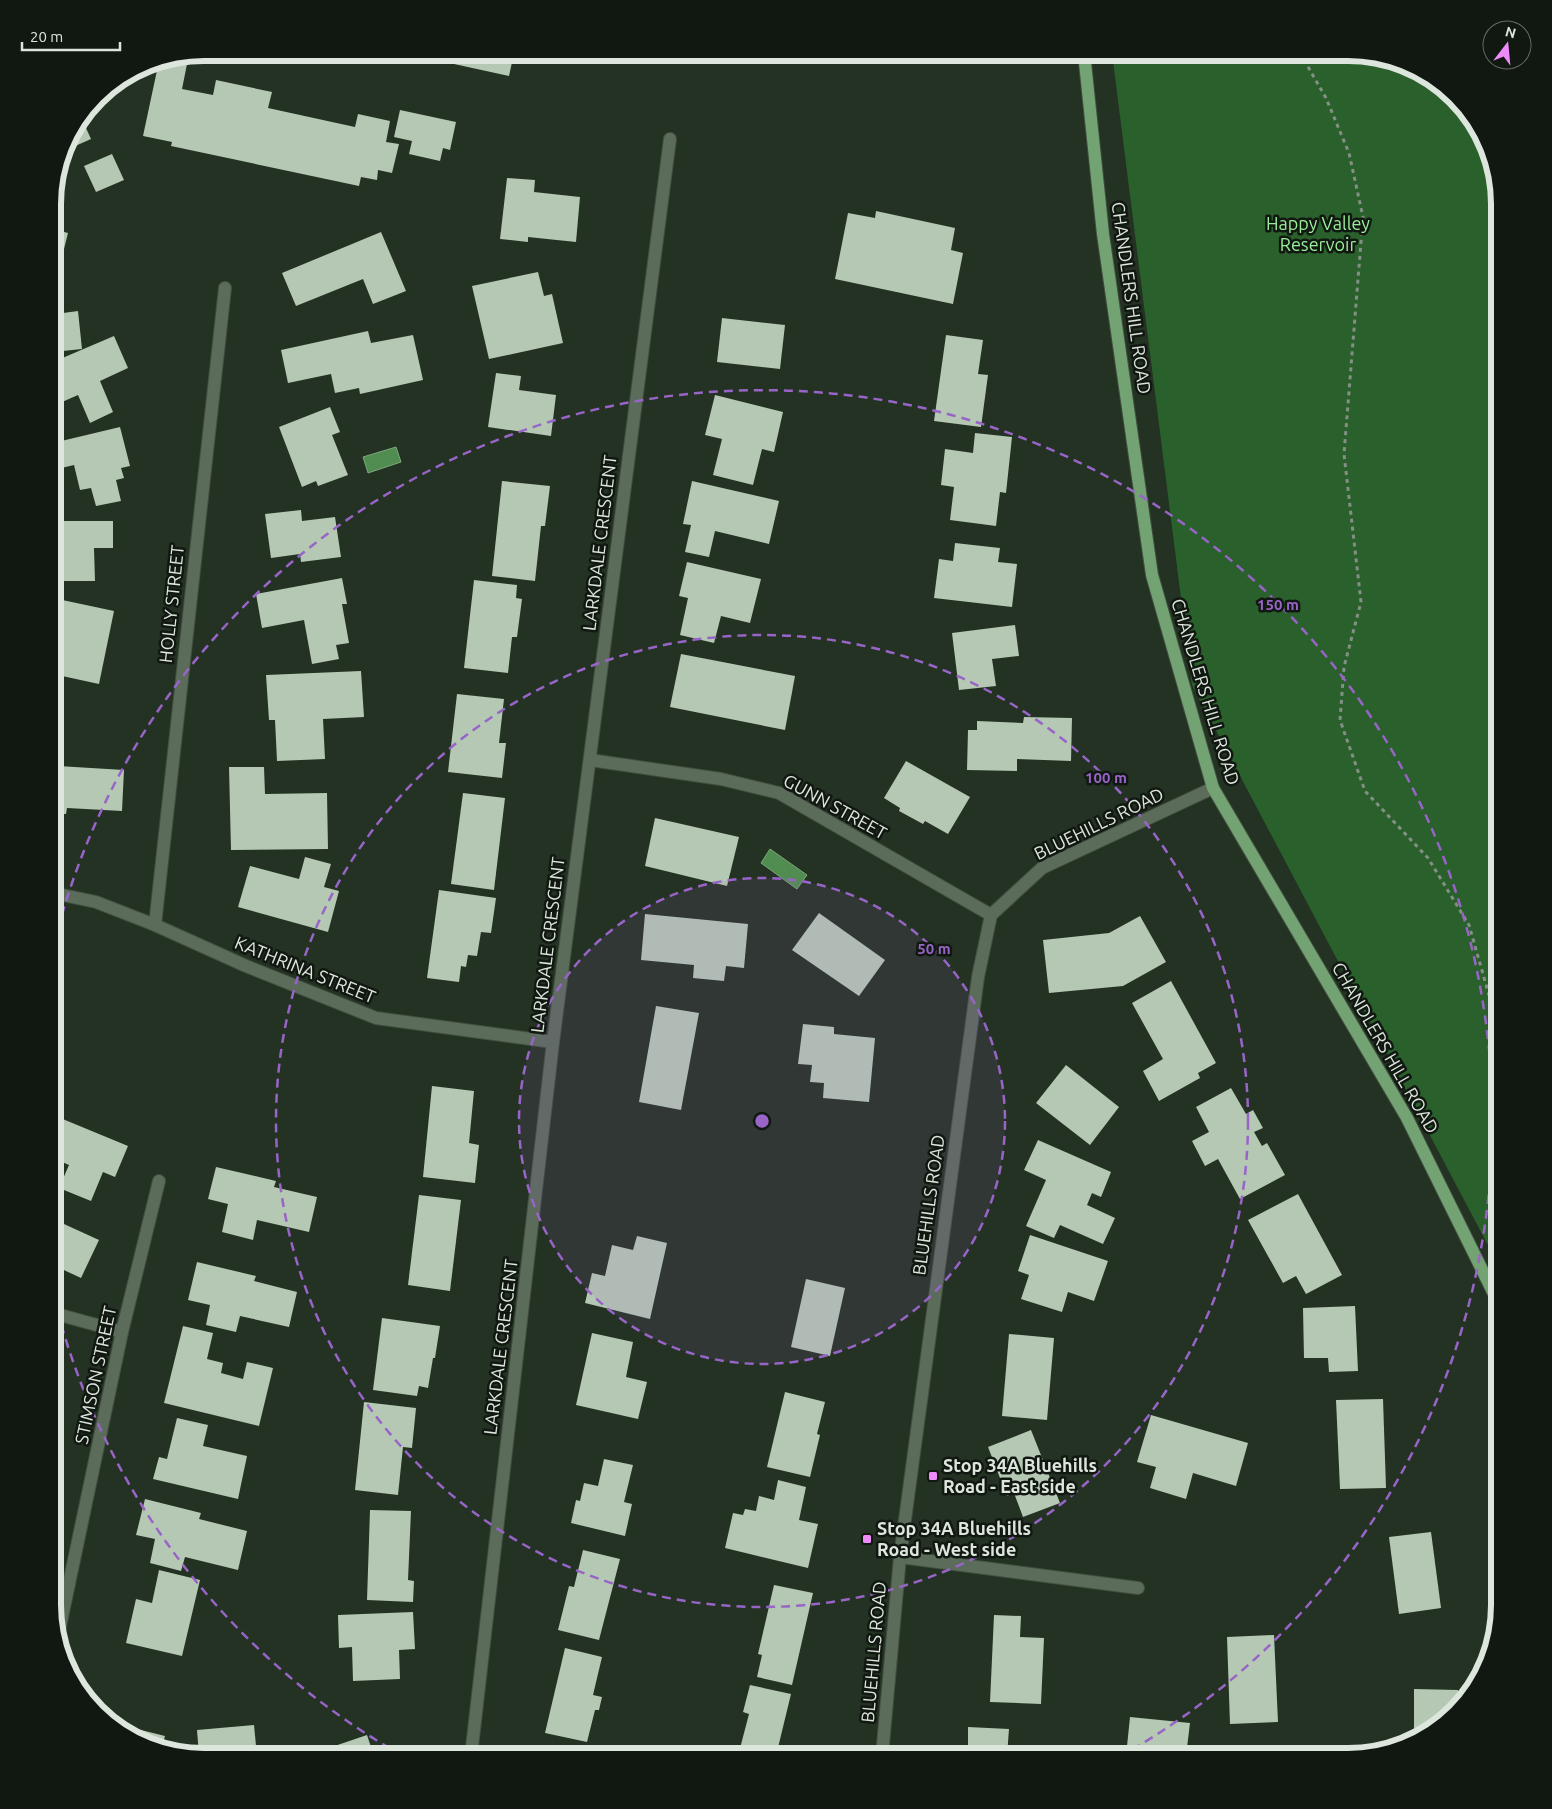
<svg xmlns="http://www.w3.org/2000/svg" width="1552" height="1809" font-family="Ubuntu,sans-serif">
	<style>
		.green { fill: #2a602b }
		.water { fill: #518c50; stroke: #7ba77a }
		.building { fill: #b5c8b4 }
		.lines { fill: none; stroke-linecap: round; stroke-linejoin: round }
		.minor-casing { stroke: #424f41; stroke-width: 14 }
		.major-casing { stroke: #424f41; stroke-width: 14 }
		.path { stroke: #849083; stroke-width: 3; stroke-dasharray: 4 4; stroke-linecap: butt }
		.minor { stroke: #5b6c5a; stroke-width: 12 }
		.major { stroke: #73a372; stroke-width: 12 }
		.ring { fill: none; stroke: #9864c8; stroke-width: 2.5; stroke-dasharray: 9 6 }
		.poi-dot { fill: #ee8bf8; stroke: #111811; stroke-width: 2 }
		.labels { text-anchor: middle; stroke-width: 5; stroke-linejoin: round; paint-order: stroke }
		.park-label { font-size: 18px; fill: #9aed99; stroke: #111811 }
		.street-label { font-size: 18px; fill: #dde6dc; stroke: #111811 }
		.poi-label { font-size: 18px; font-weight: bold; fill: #dde6dc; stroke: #111811; text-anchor: start }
		.rim { fill: none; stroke: #dde6dc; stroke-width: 6 }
		.centre { fill: #9864c8; stroke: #111811; stroke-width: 2.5 }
		.ring-label { font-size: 15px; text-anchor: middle; font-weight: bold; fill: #9864c8; stroke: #111811; stroke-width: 5; stroke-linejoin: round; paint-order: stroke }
	</style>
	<rect width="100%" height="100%" fill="#233222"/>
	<polygon class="green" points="1112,53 1357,53 1423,73 1468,112 1492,156 1499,204 1499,1266 1192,685"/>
	<g class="water">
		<polygon points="396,447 401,462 368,473 363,457"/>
		<polygon points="770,849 807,875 797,889 761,863"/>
	</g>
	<g class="building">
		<polygon points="223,53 261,53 259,62"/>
		<polygon points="280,53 309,53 306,64 279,58"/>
		<polygon points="372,53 422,53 420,64"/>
		<polygon points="456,53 514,53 509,76 454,64"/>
		<polygon points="181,57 188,59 182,89 213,95 216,80 272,92 268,108 355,127 358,114 390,121 386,142 399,144 392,173 378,170 377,180 361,177 359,186 171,146 172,142 143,136 159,61"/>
		<polygon points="400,110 456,122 450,150 443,148 440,161 409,154 412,141 394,137"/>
		<polygon points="82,119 91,139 64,151 68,137"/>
		<polygon points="64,154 67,162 61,165"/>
		<polygon points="112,154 124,180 96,192 84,166"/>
		<polygon points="507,178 535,180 534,192 580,197 576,242 528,237 528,242 500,239"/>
		<polygon points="876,211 955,228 951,250 963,253 953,304 835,279 848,213 875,218"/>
		<polygon points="53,229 68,233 54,289 53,289"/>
		<polygon points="381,232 406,291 373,304 363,279 296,306 282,273"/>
		<polygon points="538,272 544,296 552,294 563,343 489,359 472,286"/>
		<polygon points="61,295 63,313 78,311 82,349 53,352 53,296"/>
		<polygon points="722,318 785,325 780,369 717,362"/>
		<polygon points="368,331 371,343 413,335 423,380 360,394 359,388 335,393 331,374 288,383 281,350"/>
		<polygon points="946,335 983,340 978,374 988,375 981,427 934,421"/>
		<polygon points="114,336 128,368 100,381 113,412 90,423 78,395 53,406 53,362"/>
		<polygon points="496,373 521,376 519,390 556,395 551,436 488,427"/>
		<polygon points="715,395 783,412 774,452 762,449 753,485 713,475 722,439 705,435"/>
		<polygon points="330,407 340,432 332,435 348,475 318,486 316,481 302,487 279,427"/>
		<polygon points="120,427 130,466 121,468 124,478 116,480 121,501 96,506 91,488 80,490 74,465 53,470 53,443"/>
		<polygon points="975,433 1012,437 1006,493 1000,492 996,526 950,520 954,487 941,485 945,449 973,453"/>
		<polygon points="502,481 550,486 545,526 541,526 535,581 492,576"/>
		<polygon points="692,481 779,501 769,544 715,531 709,557 685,552 691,525 683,524"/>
		<polygon points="301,510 302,521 335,517 341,557 301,562 300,554 271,558 265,514"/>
		<polygon points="53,521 113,521 113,548 94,548 95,581 53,581"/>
		<polygon points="955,543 1000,548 998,562 1017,564 1012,607 934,598 939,559 953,561"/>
		<polygon points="687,562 761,579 750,623 721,616 714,643 680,635 688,598 679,596"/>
		<polygon points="342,578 347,604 342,604 349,643 336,645 339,659 312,664 304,620 262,628 256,594"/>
		<polygon points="474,580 517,585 516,598 522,599 517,637 512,637 508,673 464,668"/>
		<polygon points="53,598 114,611 99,684 53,674"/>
		<polygon points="1015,625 1019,656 992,659 996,686 959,690 952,633"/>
		<polygon points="681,654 795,676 785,730 670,707"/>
		<polygon points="361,671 364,717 323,719 325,759 277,761 275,720 269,720 266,675"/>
		<polygon points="457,694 504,699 499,743 506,743 502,778 448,772"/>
		<polygon points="1024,717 1072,718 1071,761 1017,759 1017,771 967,770 968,730 977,730 977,721 1023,723"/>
		<polygon points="53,735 59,735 58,766 124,770 122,811 67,808 66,814 53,814"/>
		<polygon points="906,761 970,797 948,834 925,821 923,824 899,811 900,808 884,798"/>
		<polygon points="229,767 264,767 265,794 327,793 328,849 231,850"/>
		<polygon points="463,793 505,798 494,890 451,884"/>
		<polygon points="655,818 739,837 727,886 645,866"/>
		<polygon points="305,857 331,864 324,887 339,891 328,932 238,907 250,866 299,879"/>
		<polygon points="439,890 496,898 491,933 481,932 477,956 468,955 466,967 461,966 459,982 427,978"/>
		<polygon points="819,913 885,960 859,996 792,950"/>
		<polygon points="645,914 748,924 744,968 726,966 724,981 693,978 694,965 641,960"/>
		<polygon points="1140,916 1166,962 1123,986 1049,993 1043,940 1109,933"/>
		<polygon points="53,970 62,973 53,1012"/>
		<polygon points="1171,981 1216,1063 1198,1073 1200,1078 1159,1101 1143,1071 1163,1059 1132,1003"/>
		<polygon points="656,1006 699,1013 681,1110 639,1102"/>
		<polygon points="803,1024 834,1027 834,1034 875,1038 869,1102 823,1098 824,1083 810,1082 812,1065 798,1064"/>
		<polygon points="1066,1065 1119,1107 1090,1145 1036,1103"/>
		<polygon points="432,1086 474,1091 469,1143 479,1145 475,1183 423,1177"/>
		<polygon points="1231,1088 1246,1114 1253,1110 1263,1128 1254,1132 1262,1146 1267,1143 1285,1175 1240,1199 1218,1159 1205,1166 1192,1141 1209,1132 1196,1107"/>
		<polygon points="53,1115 128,1146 115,1177 103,1172 91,1201 59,1188 69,1165 53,1158"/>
		<polygon points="1038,1140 1111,1172 1101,1197 1092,1193 1087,1205 1115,1218 1103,1244 1060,1225 1054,1238 1026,1226 1046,1180 1024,1170"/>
		<polygon points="216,1167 276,1181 274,1187 317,1197 309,1232 257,1220 253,1240 222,1232 228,1204 208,1199"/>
		<polygon points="1298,1194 1342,1275 1306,1294 1296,1276 1283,1283 1248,1220"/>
		<polygon points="419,1195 461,1200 450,1291 408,1285"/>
		<polygon points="53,1219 99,1240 81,1278 53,1265"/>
		<polygon points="1030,1235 1108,1261 1094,1301 1068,1292 1062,1312 1021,1299 1029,1275 1018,1271"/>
		<polygon points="637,1236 667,1243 650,1319 585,1303 592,1273 605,1276 612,1245 633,1250"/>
		<polygon points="197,1262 256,1276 254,1281 297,1292 289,1327 240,1316 236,1332 206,1325 210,1305 188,1300"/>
		<polygon points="806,1279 845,1288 830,1356 791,1347"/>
		<polygon points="1355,1306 1358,1371 1329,1372 1328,1358 1304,1358 1303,1308"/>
		<polygon points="382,1318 440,1326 435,1358 433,1358 428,1388 419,1386 417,1396 373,1390"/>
		<polygon points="183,1326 213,1333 207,1359 223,1363 221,1373 243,1379 247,1362 273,1368 259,1426 164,1403"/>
		<polygon points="592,1333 633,1342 626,1377 647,1382 638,1419 576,1405"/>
		<polygon points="1009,1334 1054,1338 1047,1420 1002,1416"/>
		<polygon points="53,1381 59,1383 53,1408"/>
		<polygon points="785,1392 825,1402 817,1434 820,1435 810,1477 767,1467"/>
		<polygon points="1383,1399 1386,1488 1340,1489 1336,1400"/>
		<polygon points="364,1402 416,1408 412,1448 403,1447 398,1495 355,1490"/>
		<polygon points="1151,1415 1248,1443 1236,1486 1193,1473 1186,1499 1150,1488 1156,1467 1137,1462"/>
		<polygon points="177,1418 208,1425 203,1446 247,1456 238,1499 153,1479 159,1457 167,1459"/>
		<polygon points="1031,1430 1060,1503 1023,1517 1014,1493 1007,1496 988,1447"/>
		<polygon points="604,1459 633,1465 624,1502 632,1504 625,1536 571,1523 576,1500 580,1501 584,1483 598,1486"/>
		<polygon points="778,1480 806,1487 799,1520 818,1524 808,1568 725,1548 733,1513 743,1515 745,1509 756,1511 759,1496 774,1500"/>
		<polygon points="145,1499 201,1513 199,1519 247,1531 238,1570 185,1557 181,1571 150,1563 155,1539 136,1535"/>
		<polygon points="370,1510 411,1511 408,1580 414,1581 413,1602 367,1600"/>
		<polygon points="1431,1532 1441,1608 1399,1614 1389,1537"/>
		<polygon points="583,1550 620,1559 599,1640 558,1630 569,1586 574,1587"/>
		<polygon points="159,1570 200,1580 182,1656 126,1643 136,1599 152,1603"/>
		<polygon points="774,1585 813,1593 792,1685 757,1677 762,1655 758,1654"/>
		<polygon points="413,1612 415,1649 399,1650 400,1679 353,1681 352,1647 339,1648 338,1615"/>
		<polygon points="994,1615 1021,1616 1020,1637 1044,1638 1041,1704 990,1702"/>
		<polygon points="1274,1635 1278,1722 1230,1724 1227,1637"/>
		<polygon points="565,1648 602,1657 593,1695 602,1697 599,1710 595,1710 587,1742 545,1733"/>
		<polygon points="750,1685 791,1694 776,1756 738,1756 749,1714 743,1712"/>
		<polygon points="1414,1689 1458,1690 1458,1703 1440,1725 1414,1739"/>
		<polygon points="1130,1717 1190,1723 1186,1756 1126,1756"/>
		<polygon points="117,1724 165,1736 162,1747 137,1741"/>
		<polygon points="254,1725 257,1756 199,1755 197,1730"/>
		<polygon points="968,1727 1009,1729 1007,1756 965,1756 965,1749 968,1749"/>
		<polygon points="367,1735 373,1753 384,1749 386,1756 305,1756"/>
		<polygon points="559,1745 591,1753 590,1756 556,1756"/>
		<polygon points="1203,1751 1275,1755 1275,1756 1202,1756"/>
	</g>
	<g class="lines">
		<defs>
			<g id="minor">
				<polyline points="590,760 721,779 779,793 991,915"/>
				<polyline points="53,893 96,902 155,925 246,966 376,1018 553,1042"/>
				<polyline points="155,925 225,288"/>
				<polyline points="53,1313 122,1332"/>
				<polyline points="900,1557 1138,1588"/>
				<polyline points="58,1636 122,1332 159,1181"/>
				<polyline points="471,1756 553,1042 670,139"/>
				<polyline points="882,1756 900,1557 978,977 991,915 1042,868 1213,788"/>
			</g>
			<polyline id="major" points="1084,53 1103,234 1152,575 1213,788 1407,1118 1499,1304"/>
		</defs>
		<use href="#minor" class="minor-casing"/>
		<use href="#major" class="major-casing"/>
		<polyline class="path" points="1300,53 1326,98 1349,153 1363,217 1344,454 1361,602 1344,667 1340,720 1365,791 1428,858 1469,925 1499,1030"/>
		<use href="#minor" class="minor"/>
		<use href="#major" class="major"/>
	</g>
	<circle cx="762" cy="1121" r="243" fill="#9864c8" fill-opacity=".12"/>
	<g class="ring">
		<circle cx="762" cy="1121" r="243"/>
		<circle cx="762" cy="1121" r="486"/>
		<path d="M403 1756A730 730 0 0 1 54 1298M54 944A730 730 0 1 1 1121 1756"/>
	</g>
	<g class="poi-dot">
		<rect x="928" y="1471" width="10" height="10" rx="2.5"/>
		<rect x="862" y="1534" width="10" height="10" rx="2.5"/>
	</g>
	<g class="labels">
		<g class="park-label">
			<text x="1318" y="230">Happy Valley<tspan x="1318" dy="21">Reservoir</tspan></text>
		</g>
		<g class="street-label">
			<text transform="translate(1131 298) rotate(82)" y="6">CHANDLERS HILL ROAD</text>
			<text transform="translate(600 543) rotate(-83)" y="6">LARKDALE CRESCENT</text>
			<text transform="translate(172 604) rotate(-84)" y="6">HOLLY STREET</text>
			<text transform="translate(1205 692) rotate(73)" y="6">CHANDLERS HILL ROAD</text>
			<text transform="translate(835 807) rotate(29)" y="6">GUNN STREET</text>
			<text transform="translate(1099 824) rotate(-26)" y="6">BLUEHILLS ROAD</text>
			<text transform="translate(548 945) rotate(-83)" y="6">LARKDALE CRESCENT</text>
			<text transform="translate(305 970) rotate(22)" y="6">KATHRINA STREET</text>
			<text transform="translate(1385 1048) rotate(60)" y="6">CHANDLERS HILL ROAD</text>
			<text transform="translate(929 1205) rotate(-82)" y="6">BLUEHILLS ROAD</text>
			<text transform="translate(501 1347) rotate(-83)" y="6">LARKDALE CRESCENT</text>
			<text transform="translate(96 1375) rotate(-78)" y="6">STIMSON STREET</text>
			<text transform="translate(874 1652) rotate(-85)" y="6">BLUEHILLS ROAD</text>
		</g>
		<g class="poi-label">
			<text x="943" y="1472">Stop 34A Bluehills<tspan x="943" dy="21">Road - East side</tspan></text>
			<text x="877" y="1535">Stop 34A Bluehills<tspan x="877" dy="21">Road - West side</tspan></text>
		</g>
	</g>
	<path d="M0 0H1552V1809H0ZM204 61H1348A143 143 0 0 1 1491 204V1605A143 143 0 0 1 1348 1748H204A143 143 0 0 1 61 1605V204A143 143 0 0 1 204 61Z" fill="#111811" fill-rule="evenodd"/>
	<path class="rim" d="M204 61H1348A143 143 0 0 1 1491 204V1605A143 143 0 0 1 1348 1748H204A143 143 0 0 1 61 1605V204A143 143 0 0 1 204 61Z"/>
	<circle cx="762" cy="1121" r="8" class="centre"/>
	<g class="ring-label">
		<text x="1278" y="610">150 m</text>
		<text x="1106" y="783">100 m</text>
		<text x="934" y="954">50 m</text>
	</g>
	<g transform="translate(1507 45) rotate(16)"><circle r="24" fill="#111811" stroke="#636a62"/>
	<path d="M0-4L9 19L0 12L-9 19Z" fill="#ee8bf8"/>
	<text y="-8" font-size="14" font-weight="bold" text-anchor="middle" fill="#dde6dc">N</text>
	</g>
	<path d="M22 42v8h98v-8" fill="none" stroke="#dde6dc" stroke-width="2.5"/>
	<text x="30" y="42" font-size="15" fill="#dde6dc" stroke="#111811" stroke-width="4" paint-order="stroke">20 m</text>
</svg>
